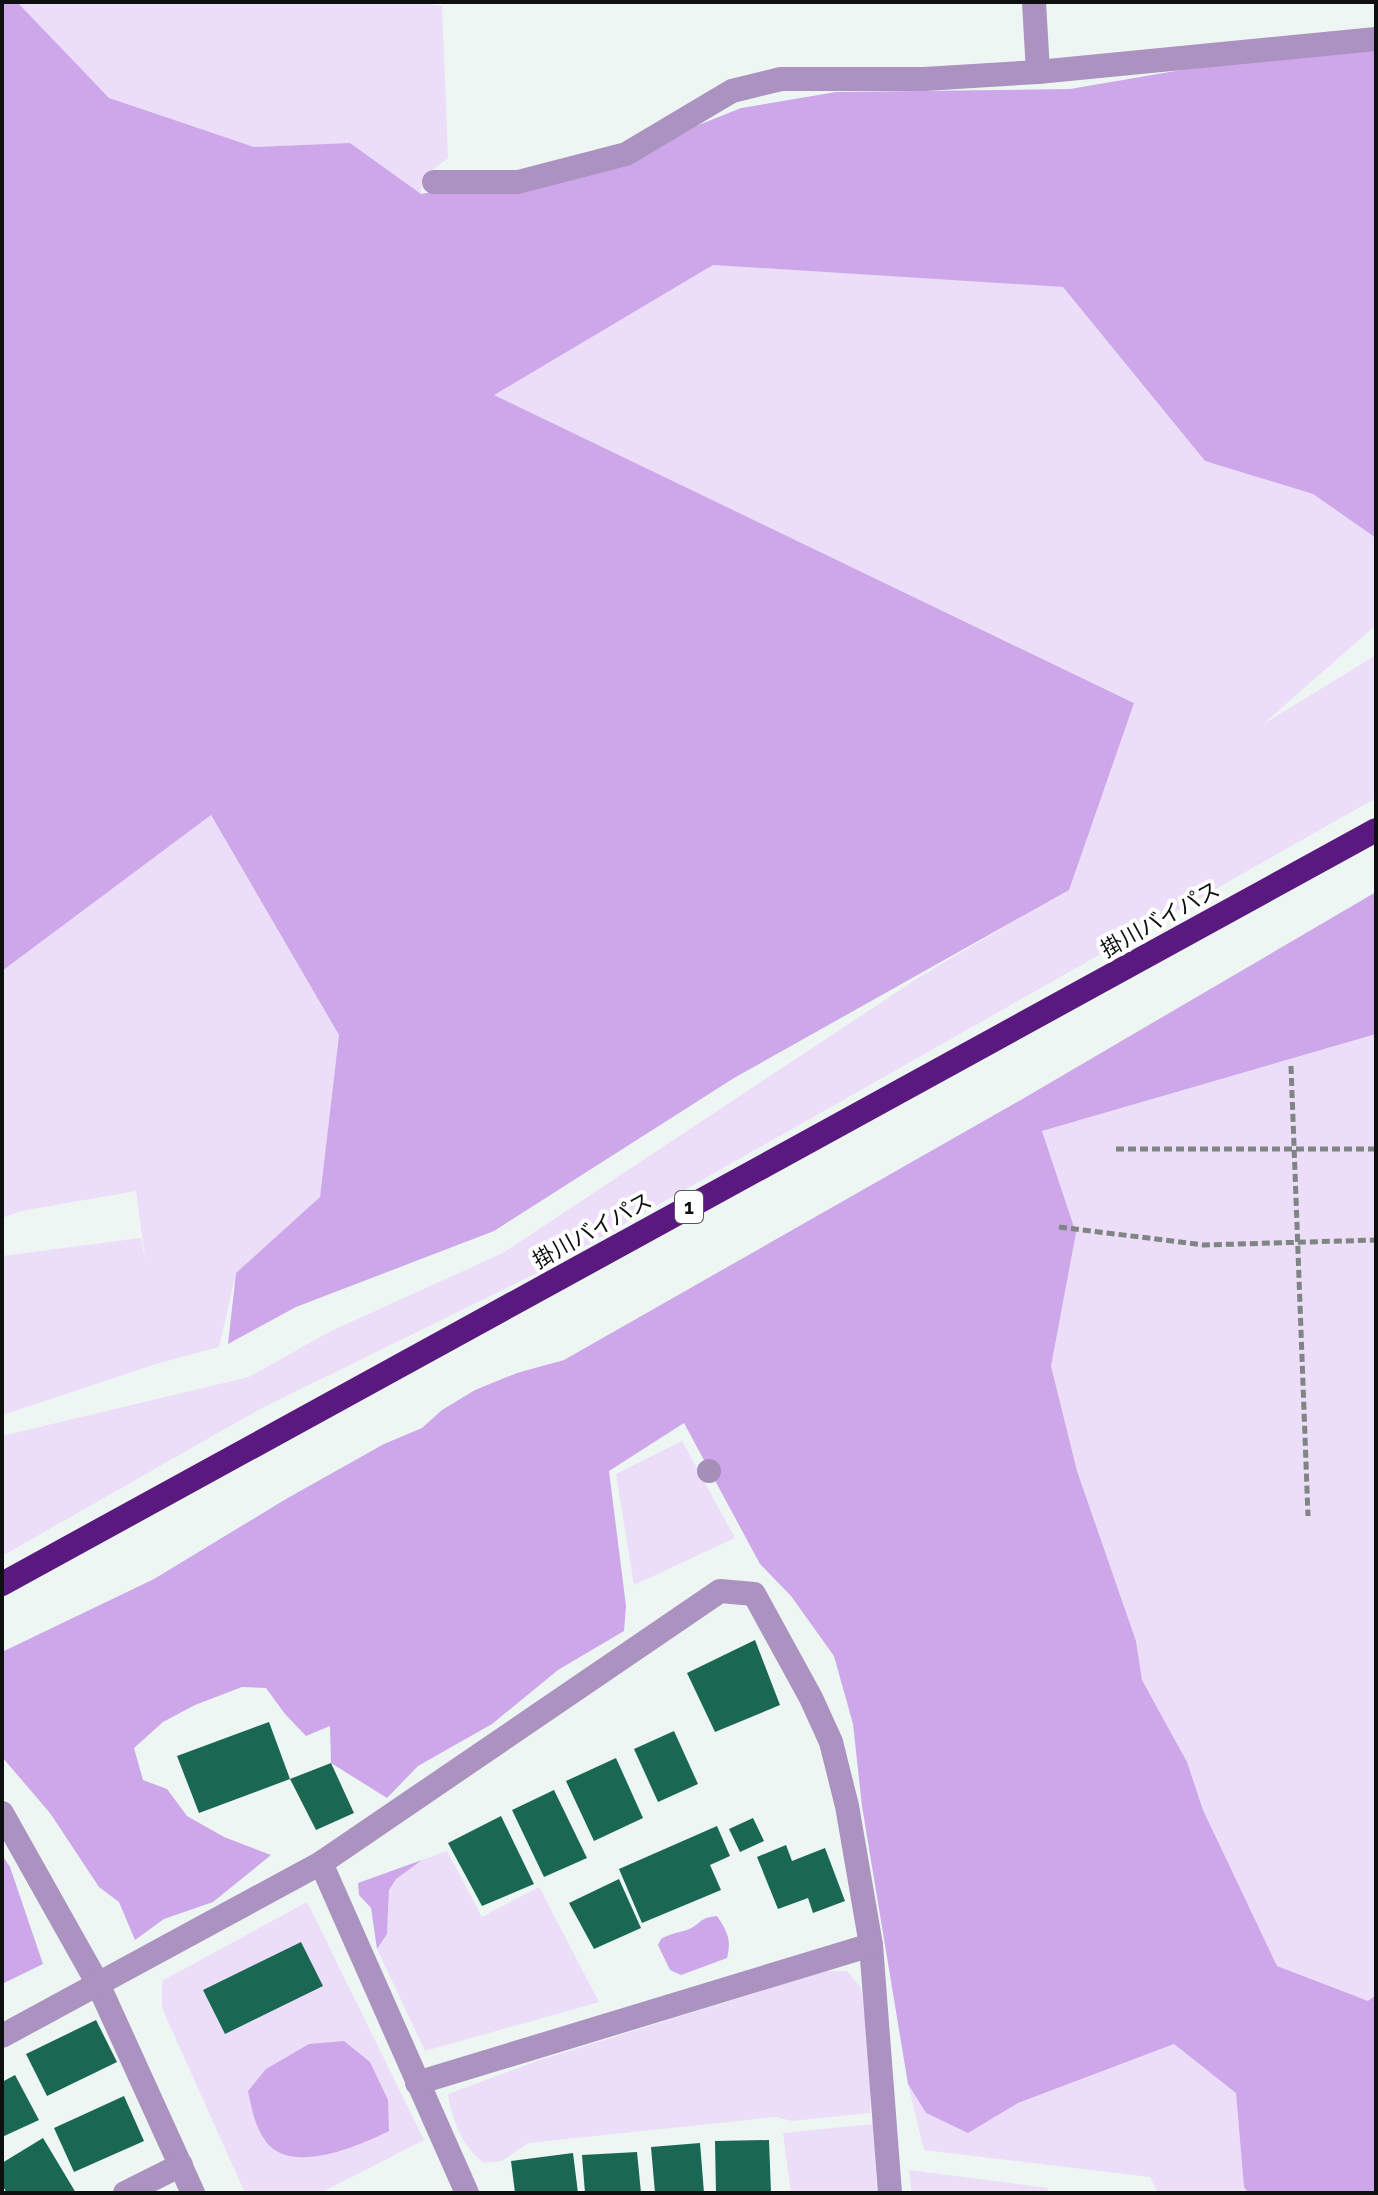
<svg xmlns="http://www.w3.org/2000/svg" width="1378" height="2195" font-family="Raleway,'Noto Sans JP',sans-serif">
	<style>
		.green { fill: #ecddf8 }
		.forest { fill: #cda7e9 }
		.building { fill: #1a6854 }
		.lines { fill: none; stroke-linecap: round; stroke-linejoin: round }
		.path { stroke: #7f8583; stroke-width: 5; stroke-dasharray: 8 4; stroke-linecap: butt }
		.minor { stroke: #ac92c0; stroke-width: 24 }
		.highway { stroke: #5a197e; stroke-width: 24 }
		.tree { fill: #a58fb8 }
		.labels { text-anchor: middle; stroke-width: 8; stroke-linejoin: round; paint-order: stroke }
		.shield { fill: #fff; stroke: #565857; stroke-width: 2 }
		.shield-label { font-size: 20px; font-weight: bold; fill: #0d100f }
		.street-label { font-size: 22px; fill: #0d100f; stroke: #fff }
	</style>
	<rect width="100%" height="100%" fill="#edf6f3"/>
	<g class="green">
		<polygon points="15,2 416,2 442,6 448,158 422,178 421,194 350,143 254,147 98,99"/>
		<polygon points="713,265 1063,287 1205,461 1313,494 1376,538 1376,625 1262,725 1376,655 1376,798 545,1269 260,1409 2,1556 2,1436 249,1377 331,1331 503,1253 921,976 1069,889 1133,702 493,395"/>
		<polygon points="211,815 339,1035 320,1197 236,1273 219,1347 159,1363 2,1415 2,1256 141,1238 146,1265 136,1191 21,1211 2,1218 2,971"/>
		<polygon points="1376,1034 1376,1995 1368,2002 1277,1966 1203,1810 1187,1762 1142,1680 1136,1641 1077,1471 1051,1366 1076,1233 1042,1131"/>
		<polygon points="682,1441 735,1538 634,1585 616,1474"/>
		<polygon points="447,1851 482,1917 539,1887 599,2002 425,2051 377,1949 387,1934 389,1890 395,1879 422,1860"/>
		<polygon points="307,1902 424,2140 320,2193 245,2193 162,2008 162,1981"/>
		<path d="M826,1971H847L861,1988L871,2061L870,2113L792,2121L776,2117L528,2143L502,2161L484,2163C463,2148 452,2120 448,2094L540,2060Z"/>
		<polygon points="1174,2044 1236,2093 1244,2187 1248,2193 1158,2193 1150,2177 924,2150 908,2084 926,2113 968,2133 1018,2103"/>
		<polygon points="873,2124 877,2193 791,2193 783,2133"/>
		<polygon points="909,2170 1048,2188 1048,2193 912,2193"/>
	</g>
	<g class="forest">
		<polygon points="2,2 17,2 109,98 254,147 350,143 421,194 626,154 741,108 836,92 1070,89 1334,44 1376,44 1376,538 1313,494 1205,461 1063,287 713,265 494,395 1134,703 1069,890 734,1078 494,1231 296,1307 228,1344 236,1273 320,1197 339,1035 211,815 2,971"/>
		<polygon points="1376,892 1376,1034 1042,1131 1076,1233 1051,1366 1077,1471 1136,1641 1142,1680 1187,1762 1203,1810 1277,1966 1368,2001 1376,1995 1376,2193 1248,2193 1244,2187 1236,2093 1174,2044 1018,2103 968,2133 926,2113 908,2084 862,1806 853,1724 834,1656 791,1596 760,1564 684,1423 609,1471 626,1606 624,1631 558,1670 492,1724 418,1766 387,1798 331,1763 330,1726 306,1736 285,1714 266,1688 242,1687 195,1705 163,1722 134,1748 143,1780 167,1789 187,1816 224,1837 271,1855 213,1902 164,1919 135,1940 119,1902 99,1887 50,1813 2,1757 2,1652 154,1579 286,1499 384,1444 422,1428 442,1410 475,1390 517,1373 564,1360 1019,1101"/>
		<polygon points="2,1855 10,1867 43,1964 2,1984"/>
		<polygon points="422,1860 396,1879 389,1890 387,1934 377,1949 371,1908 359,1895 358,1883"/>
		<path d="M717,1916C727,1931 732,1940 727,1958L681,1975L670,1970L658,1945L661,1939C669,1934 677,1933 687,1930C701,1925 697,1918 717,1916Z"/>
		<path d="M344,2041L370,2062L388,2100L389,2131C361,2145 293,2175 267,2143C255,2128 252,2110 248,2091L266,2069L309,2044Z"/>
	</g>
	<g class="building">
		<polygon points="755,1640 780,1705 715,1732 687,1673"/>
		<polygon points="269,1722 290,1779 199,1813 177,1756"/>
		<polygon points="674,1731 698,1784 658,1802 634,1749"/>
		<polygon points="616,1758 643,1818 594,1841 566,1781"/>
		<polygon points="331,1763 354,1813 316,1830 290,1779"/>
		<polygon points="554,1790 587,1858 544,1877 512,1810"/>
		<polygon points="501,1816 534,1884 482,1906 448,1843"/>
		<polygon points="753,1818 764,1841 740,1852 729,1829"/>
		<polygon points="717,1826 730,1856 710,1865 721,1890 642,1923 619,1869"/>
		<polygon points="786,1845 792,1861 825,1848 845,1901 813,1913 808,1898 778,1909 757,1857"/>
		<polygon points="619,1879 641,1928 594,1949 569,1903"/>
		<polygon points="301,1942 323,1986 225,2034 203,1990"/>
		<polygon points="96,2020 117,2062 47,2096 26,2054"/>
		<polygon points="15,2075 39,2120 2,2137 2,2082"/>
		<polygon points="124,2096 144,2141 74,2172 54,2128"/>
		<polygon points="43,2138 76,2193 7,2193 2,2185 2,2163"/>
		<polygon points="769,2140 771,2193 716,2193 715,2141"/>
		<polygon points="700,2143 704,2193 655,2193 651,2147"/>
		<polygon points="637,2152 641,2193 585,2193 582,2155"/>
		<polygon points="573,2153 578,2193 515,2193 511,2161"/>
	</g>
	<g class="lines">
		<g class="path">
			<polyline points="1291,1066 1308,1516"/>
			<polyline points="1116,1149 1376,1149"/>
			<polyline points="1059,1227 1204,1245 1376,1240"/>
		</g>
		<g class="minor">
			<polyline points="1034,2 1038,72"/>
			<polyline points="434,182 518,182 626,154 732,91 781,79 924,79 1038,72 1376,39"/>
			<polyline points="2,1813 98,1984 193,2193"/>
			<polyline points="321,1863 467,2193"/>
			<polyline points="2,2036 321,1863 720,1591 754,1594 811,1698 831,1742 847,1806 871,1945 890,2193"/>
			<polyline points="417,2083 871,1945"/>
			<polyline points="125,2193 181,2165"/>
		</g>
		<polyline class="highway" points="2,1584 1376,830"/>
	</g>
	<circle class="tree" cx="709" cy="1471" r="12"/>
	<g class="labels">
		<rect class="shield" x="675" y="1191" width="28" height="32" rx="6"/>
		<g class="shield-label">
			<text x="689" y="1214">1</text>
		</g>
		<g class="street-label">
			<text transform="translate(1160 919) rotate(-29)" y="8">掛川バイパス</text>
			<text transform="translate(592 1230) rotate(-29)" y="8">掛川バイパス</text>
		</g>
	</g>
	<rect width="1378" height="2195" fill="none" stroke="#0d100f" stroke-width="8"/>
</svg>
